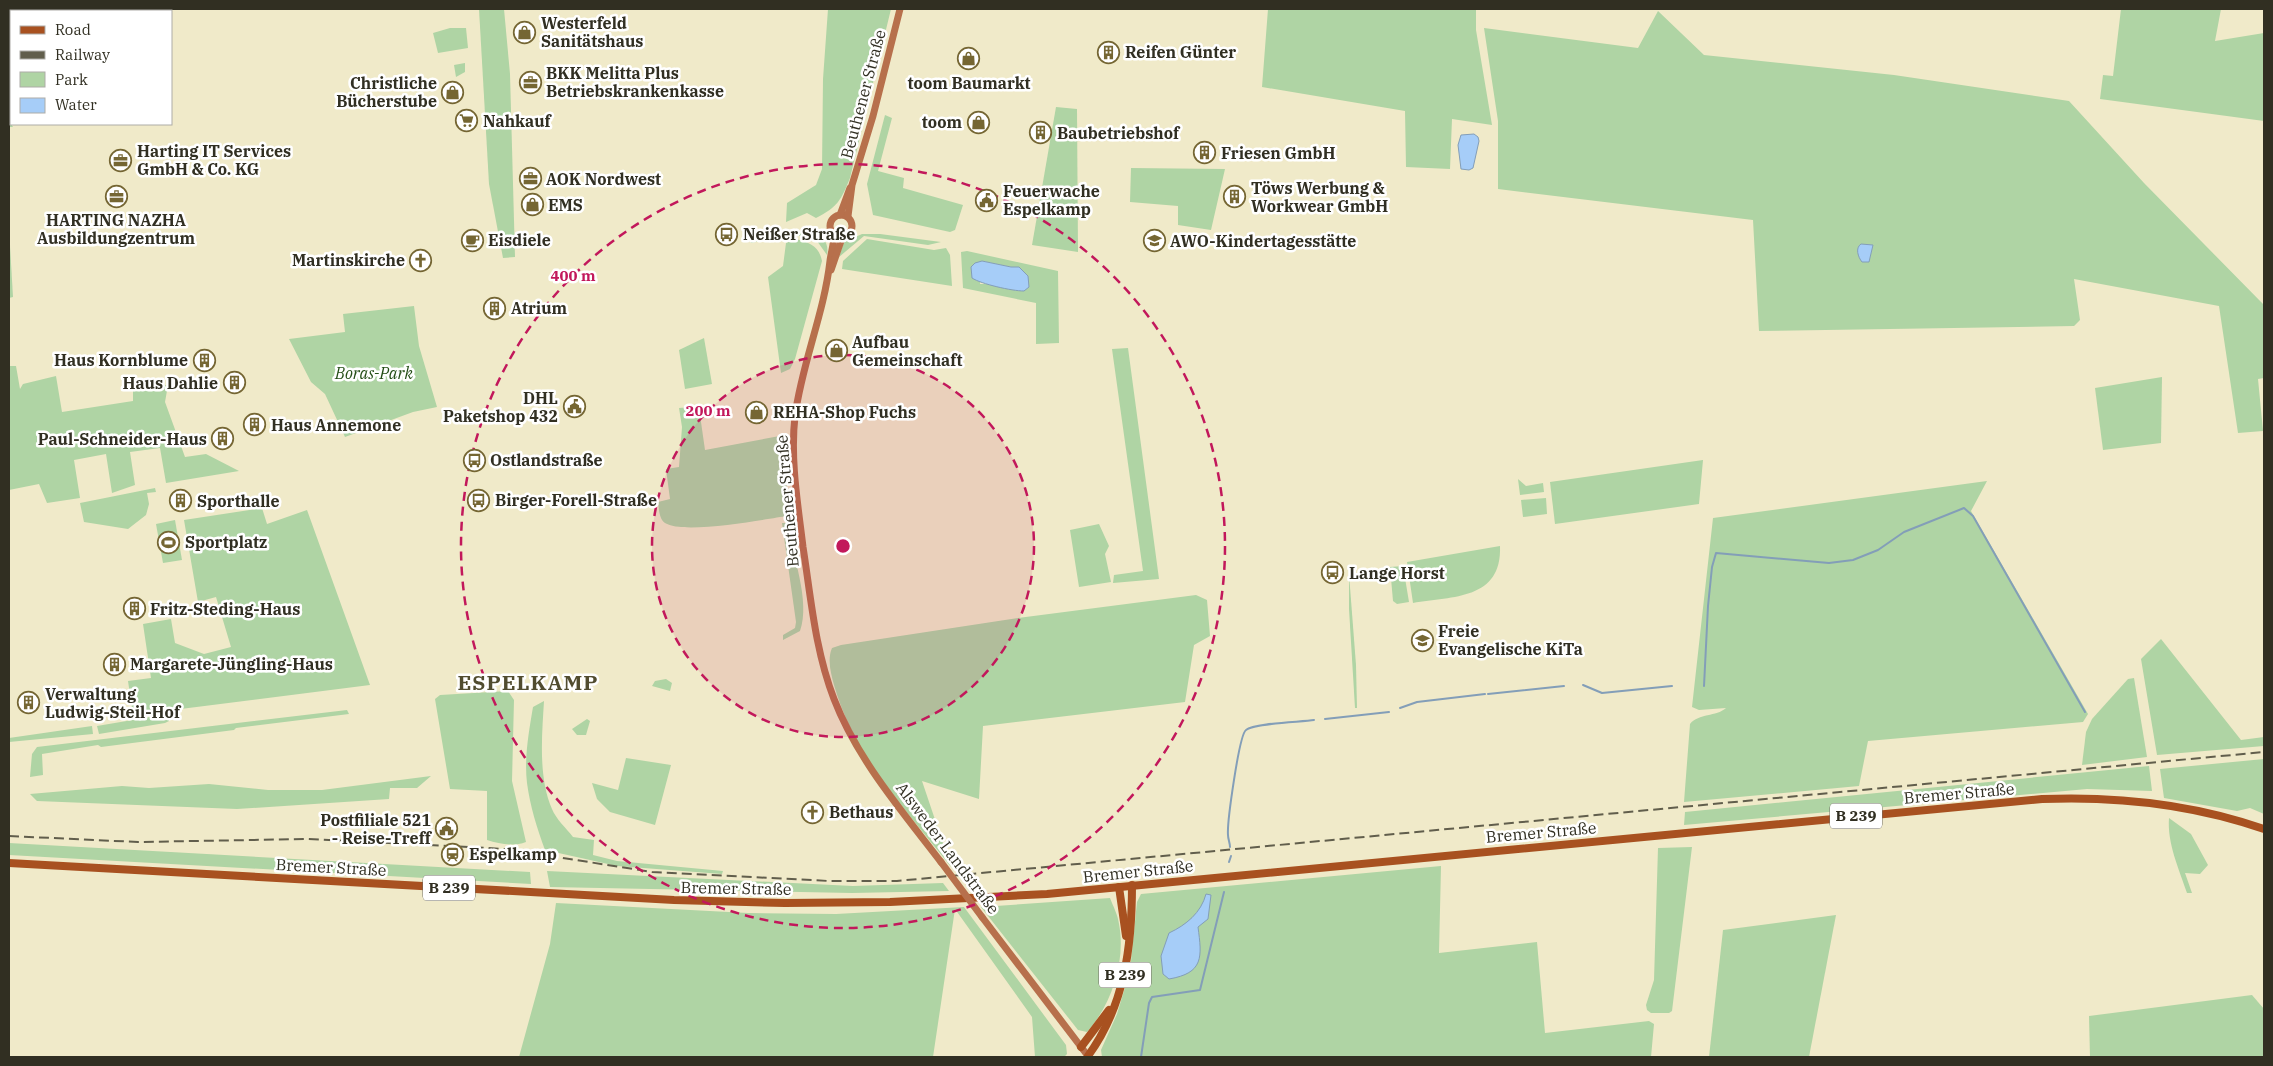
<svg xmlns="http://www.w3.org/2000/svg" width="2273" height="1066" font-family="'IBM Plex Serif',serif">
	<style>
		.green { fill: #afd4a4; fill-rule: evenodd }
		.water { fill: #a6cdf8; stroke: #839eb8 }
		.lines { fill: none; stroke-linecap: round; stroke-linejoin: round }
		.stream { stroke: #839eb8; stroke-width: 2 }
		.secondary { stroke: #b7704c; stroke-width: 7 }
		.primary { stroke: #a85120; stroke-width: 8 }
		.rail { stroke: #615e4c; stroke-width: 2; stroke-dasharray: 10 5; stroke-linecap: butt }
		.secondary-bridge { stroke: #b7704c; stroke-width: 7 }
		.ring { fill: none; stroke: #c2185b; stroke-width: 2.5; stroke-dasharray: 9 6 }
		.labels { text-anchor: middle; stroke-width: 5; stroke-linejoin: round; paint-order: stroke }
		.shield { fill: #fff; stroke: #6f6d64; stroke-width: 1 }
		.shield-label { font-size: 15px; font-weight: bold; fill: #312f22 }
		.poi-label { font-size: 16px; font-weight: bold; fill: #312f22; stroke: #fff; text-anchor: start }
		.street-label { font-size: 16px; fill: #312f22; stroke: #fff }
		.park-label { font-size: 16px; font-style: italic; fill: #234d15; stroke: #fff }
		.district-label { font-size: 21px; font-weight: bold; letter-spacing: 1px; fill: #514c2f; stroke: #fff }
		.centre { fill: #c2185b; stroke: #fff; stroke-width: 2.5 }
		.ring-label { font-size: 15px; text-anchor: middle; font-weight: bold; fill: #c2185b; stroke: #fff; stroke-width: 5; stroke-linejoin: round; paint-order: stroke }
	</style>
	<rect width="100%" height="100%" fill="#f0eac9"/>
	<g class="green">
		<polygon points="9,9 88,9 89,11 11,11 11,58 9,59 11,72 11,124 13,127 9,127"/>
		<polygon points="479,9 504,9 510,74 515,257 503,258 489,184"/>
		<path d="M828,9H891L850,178C841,200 838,207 816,218L807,213L786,222L787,203L816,185L822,169L823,79Z"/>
		<polygon points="1268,9 1476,9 1476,30 1492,125 1452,119 1450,169 1406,167 1405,111 1262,87"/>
		<polygon points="2121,9 2221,9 2215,41 2264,33 2264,121 2100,99 2103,75 2113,76"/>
		<polygon points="1658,11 1704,55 1894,75 2069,101 2144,183 2264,305 2264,378 2258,379 2263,431 2238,433 2219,306 2074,279 2080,320 2074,326 1759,331 1753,220 1498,189 1498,121 1484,28 1638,48"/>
		<polygon points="450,28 466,28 468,48 438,53 433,33"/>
		<polygon points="465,63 465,72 456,77 454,65"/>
		<polygon points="1056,107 1077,109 1078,252 1032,245"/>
		<polygon points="885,115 892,118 878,171 904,178 903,188 963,205 955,230 950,232 873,215 867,184"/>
		<polygon points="1131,168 1225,169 1211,230 1178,225 1178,206 1130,202"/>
		<polygon points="9,228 13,297 9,298"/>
		<polygon points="790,232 809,233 808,236 784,236 751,243 750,238"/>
		<path d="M812,234C824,237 829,243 827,255L817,241L812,238Z"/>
		<polygon points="862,234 880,234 941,242 928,245 864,236 839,257 844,242"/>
		<path d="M796,239C810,243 819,246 822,261L795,359L790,369L781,373L768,277L783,266L786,243Z"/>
		<polygon points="867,239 934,250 946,248 950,255 952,286 842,269 843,261"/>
		<path d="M967,251L1058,271L1059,343L1036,344V303L963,288L961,252ZM982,261L1011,267L1024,291L992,284H980Z"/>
		<polygon points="414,306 419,346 437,407 413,412 345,437 325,394 311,382 289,339 345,332 343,314"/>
		<polygon points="704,338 712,384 685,389 679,350"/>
		<polygon points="1128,348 1159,579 1113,583 1114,575 1143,571 1112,349"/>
		<polygon points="9,366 16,366 20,389 23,384 56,376 62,412 133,401 133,389 168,385 165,402 185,457 206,454 239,471 166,483 160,448 130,452 135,485 112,493 106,454 74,460 80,498 47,503 39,484 9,490"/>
		<polygon points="2162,377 2161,443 2103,450 2095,388"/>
		<path d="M691,407L699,408L705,450L785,435L788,516C764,519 684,535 665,523C659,519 659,509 658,502L670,499L666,469L679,467L682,427L679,408Z"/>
		<polygon points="1703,460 1699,504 1555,524 1550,482"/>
		<polygon points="1518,479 1526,486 1543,483 1544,492 1520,495"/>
		<path d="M1987,481L1971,511L2088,714L2083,722L1868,741L1859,786L1684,802L1690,724C1699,713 1716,717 1726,708L1699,710L1692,707L1713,518Z"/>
		<polygon points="155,488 156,492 147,493 149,504 146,515 128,529 84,522 80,503"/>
		<polygon points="1546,498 1547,514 1523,517 1521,500"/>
		<polygon points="262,508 267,524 307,510 370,685 133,715 128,681 151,678 143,624 171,619 175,643 204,654 231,647 216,597 198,602 184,520"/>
		<polygon points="175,520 182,560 163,563 156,524"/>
		<path d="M782,523H787C792,554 811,601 800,631L783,640V635L795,628L796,622Z"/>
		<polygon points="1099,524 1109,546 1105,554 1111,582 1079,587 1070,530"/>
		<path d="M1500,546C1502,600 1453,596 1413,603L1407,562Z"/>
		<polygon points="1403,566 1409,602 1397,604 1393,601 1390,567"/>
		<polygon points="1349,574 1356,665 1357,708 1355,708 1349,609"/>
		<path d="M1196,595L1207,600L1210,636L1194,645L1185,702L983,726L979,799L922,781L951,867C906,810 854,756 834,685C831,673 827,660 832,648L841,645L1018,618Z"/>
		<polygon points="2161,639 2241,740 2264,737 2264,746 2157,755 2141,659"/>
		<polygon points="2134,678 2147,757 2082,765 2086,732 2092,719 2128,679"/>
		<polygon points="666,679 672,683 670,691 652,686 655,681"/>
		<path d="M508,691L514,700L512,781L526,842C513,847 500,844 487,840V791L450,789L435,699L440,695Z"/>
		<path d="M544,701C542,735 538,777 552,809C556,819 566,828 573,837L594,840L593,855L617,861L723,871L722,874L617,866L545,850C537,828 530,806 527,783C524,758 529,731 533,707Z"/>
		<polygon points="347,710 349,714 236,728 234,730 101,747 98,745 42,754 43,775 30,777 32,754 37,747"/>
		<polygon points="168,714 169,721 165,723 99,734 97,726"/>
		<polygon points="587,719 590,721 586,735 577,735 572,729"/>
		<polygon points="92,726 93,734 9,742 9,738"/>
		<polygon points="626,758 671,765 655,825 610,812 597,799 592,783 618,790"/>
		<polygon points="2264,759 2264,814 2250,808 2237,811 2164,798 2160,769"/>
		<polygon points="2149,766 2152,791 2087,789 1684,825 1685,812"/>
		<polygon points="431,776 417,788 390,788 389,799 237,809 37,801 30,794 122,786 149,788 209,784 268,790 322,790"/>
		<path d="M2169,818L2191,834L2208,865L2200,874L2185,873L2192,893H2187C2179,869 2167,843 2169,818Z"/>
		<polygon points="9,843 530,872 531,884 9,855"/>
		<polygon points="1692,847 1672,1011 1669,1013 1651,1013 1647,1010 1646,1005 1654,980 1658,848"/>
		<polygon points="1441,866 1439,953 1537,942 1545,1033 1649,1021 1654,1024 1651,1057 1102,1057 1101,1050 1117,1014 1130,971 1137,902 1141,894"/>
		<polygon points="547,871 853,886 943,883 949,891 852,893 550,887"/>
		<path d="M1110,898C1113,906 1118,915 1119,924C1126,960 1112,1004 1087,1032L1078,1030L981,907Z"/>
		<polygon points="556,903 748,913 836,914 964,907 1066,1045 1067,1054 1064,1057 1035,1057 1032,1017 955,909 933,1057 519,1057 550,944"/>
		<polygon points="1836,915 1809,1057 1709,1057 1723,930"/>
		<polygon points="2252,995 2264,1009 2264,1057 2090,1057 2089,1016"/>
	</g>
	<g class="water">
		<polygon points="1474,134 1478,137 1479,141 1473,168 1469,170 1461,169 1458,145 1461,135"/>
		<path d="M1861,244L1873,245L1869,262H1862C1858,257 1855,248 1861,244Z"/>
		<path d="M982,261L1011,267H1019L1028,276L1029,287L1024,291C1012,291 981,284 972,278L971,267L975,263Z"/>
		<path d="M1206,894L1211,895L1208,919L1198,927C1202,957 1204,973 1169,979L1163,974L1161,956L1169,933C1186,925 1201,913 1206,894Z"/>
	</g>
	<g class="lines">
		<g class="stream">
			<polyline points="1583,685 1602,693 1672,686"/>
			<polyline points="1704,686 1708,606 1712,567 1716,553 1829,563 1853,560 1878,550 1904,532 1964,508 1973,516 2085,712"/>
			<polyline points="1488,694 1564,686"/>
			<polyline points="1400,708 1417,702 1485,694"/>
			<polyline points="1325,719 1389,712"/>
			<path d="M1230,847C1230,843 1228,839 1228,835C1227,823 1239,735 1246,730C1254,723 1301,722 1314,720"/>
			<polyline points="1229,862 1231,856"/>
			<polyline points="1141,1057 1149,1003 1152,997 1200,990 1224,892"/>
		</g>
		<g class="secondary">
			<circle cx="841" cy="226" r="11"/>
			<polyline points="840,215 850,188"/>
			<polyline points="848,216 852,185 873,116 900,9"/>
			<path d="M834,235C834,244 831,252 830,261C824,314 802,363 795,416C790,459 798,505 803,547C811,598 815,650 834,699C857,759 902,811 941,862"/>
			<polyline points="831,270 842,238"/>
			<polyline points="982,917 1088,1056"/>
		</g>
		<g class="primary">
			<path d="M9,863L674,900L785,903L890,902L1047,894L2042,799C2118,796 2192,804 2264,829"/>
			<polyline points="1119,887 1126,936"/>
			<polyline points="1081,1047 1109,1010"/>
			<path d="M1088,1056C1125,1005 1132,946 1132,885"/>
		</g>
		<polyline class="rail" points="9,836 138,842 308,839 506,849 652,872 829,881 897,881 2264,752"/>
		<polyline class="secondary-bridge" points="941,862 982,917"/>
	</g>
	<circle cx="843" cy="546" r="191" fill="#c2185b" fill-opacity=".12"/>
	<g class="ring">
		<circle cx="843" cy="546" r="191"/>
		<circle cx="843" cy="546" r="382"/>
	</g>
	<defs>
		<symbol id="shop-ring" viewBox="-11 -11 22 22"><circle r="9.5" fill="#fff" stroke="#756633" stroke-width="1.5"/><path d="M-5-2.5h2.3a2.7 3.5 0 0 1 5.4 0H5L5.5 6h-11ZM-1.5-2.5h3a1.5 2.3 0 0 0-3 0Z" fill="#756633"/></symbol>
		<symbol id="building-ring" viewBox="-11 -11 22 22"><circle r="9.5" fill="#fff" stroke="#756633" stroke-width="1.5"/><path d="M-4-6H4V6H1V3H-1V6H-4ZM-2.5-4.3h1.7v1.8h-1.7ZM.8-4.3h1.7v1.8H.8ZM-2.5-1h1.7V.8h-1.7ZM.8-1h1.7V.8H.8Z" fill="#756633"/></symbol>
		<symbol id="office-ring" viewBox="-11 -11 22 22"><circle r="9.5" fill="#fff" stroke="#756633" stroke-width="1.5"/><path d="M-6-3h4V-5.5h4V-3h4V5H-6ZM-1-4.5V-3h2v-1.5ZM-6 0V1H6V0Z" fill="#756633"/></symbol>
		<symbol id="supermarket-ring" viewBox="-11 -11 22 22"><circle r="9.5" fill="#fff" stroke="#756633" stroke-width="1.5"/><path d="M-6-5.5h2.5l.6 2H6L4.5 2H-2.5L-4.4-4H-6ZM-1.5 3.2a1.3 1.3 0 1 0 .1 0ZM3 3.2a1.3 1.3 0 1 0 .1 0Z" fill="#756633"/></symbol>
		<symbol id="civic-ring" viewBox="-11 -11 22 22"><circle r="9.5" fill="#fff" stroke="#756633" stroke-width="1.5"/><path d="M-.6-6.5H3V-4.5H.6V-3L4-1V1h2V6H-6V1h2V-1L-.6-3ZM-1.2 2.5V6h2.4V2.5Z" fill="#756633"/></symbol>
		<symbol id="bus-ring" viewBox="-11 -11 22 22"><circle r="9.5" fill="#fff" stroke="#756633" stroke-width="1.5"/><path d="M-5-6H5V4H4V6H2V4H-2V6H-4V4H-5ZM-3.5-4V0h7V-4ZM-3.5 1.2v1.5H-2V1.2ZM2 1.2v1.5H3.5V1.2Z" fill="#756633"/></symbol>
		<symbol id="cafe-ring" viewBox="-11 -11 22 22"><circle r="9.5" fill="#fff" stroke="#756633" stroke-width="1.5"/><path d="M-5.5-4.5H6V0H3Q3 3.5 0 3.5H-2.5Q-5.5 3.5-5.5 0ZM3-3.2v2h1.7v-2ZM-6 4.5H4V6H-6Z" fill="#756633"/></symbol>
		<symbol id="school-ring" viewBox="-11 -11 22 22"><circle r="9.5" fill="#fff" stroke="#756633" stroke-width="1.5"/><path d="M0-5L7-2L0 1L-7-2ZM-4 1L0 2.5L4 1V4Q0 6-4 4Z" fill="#756633"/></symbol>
		<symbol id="church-ring" viewBox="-11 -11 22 22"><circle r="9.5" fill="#fff" stroke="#756633" stroke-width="1.5"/><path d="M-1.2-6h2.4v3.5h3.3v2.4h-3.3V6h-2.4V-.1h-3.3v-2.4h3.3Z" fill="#756633"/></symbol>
		<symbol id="stadium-ring" viewBox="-11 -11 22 22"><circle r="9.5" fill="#fff" stroke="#756633" stroke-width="1.5"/><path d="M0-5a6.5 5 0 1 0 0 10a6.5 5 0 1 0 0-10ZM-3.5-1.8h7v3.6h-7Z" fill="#756633"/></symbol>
		<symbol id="station-ring" viewBox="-11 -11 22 22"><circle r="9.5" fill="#fff" stroke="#756633" stroke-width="1.5"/><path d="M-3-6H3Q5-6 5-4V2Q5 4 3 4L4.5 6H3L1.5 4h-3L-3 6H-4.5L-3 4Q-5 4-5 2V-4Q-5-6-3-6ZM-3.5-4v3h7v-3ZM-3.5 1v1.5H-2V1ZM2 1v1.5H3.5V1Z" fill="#756633"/></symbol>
	</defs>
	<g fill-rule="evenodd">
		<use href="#shop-ring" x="512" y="20" width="25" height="25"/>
		<use href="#building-ring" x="1096" y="40" width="25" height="25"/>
		<use href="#shop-ring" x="956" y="46" width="25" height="25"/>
		<use href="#office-ring" x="518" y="70" width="25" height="25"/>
		<use href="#shop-ring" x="440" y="80" width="25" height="25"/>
		<use href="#supermarket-ring" x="454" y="108" width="25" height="25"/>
		<use href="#shop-ring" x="966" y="110" width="25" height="25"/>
		<use href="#building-ring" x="1028" y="120" width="25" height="25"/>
		<use href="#building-ring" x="1192" y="140" width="25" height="25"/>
		<use href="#office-ring" x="108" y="148" width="25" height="25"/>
		<use href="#office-ring" x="518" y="166" width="25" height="25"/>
		<use href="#office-ring" x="104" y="184" width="25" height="25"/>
		<use href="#building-ring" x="1222" y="184" width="25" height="25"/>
		<use href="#civic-ring" x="974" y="188" width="25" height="25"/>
		<use href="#shop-ring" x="520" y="192" width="25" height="25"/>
		<use href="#bus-ring" x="714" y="222" width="25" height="25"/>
		<use href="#cafe-ring" x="460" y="228" width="25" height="25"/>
		<use href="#school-ring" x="1142" y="228" width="25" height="25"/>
		<use href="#church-ring" x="408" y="248" width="25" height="25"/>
		<use href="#building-ring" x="482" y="296" width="25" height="25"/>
		<use href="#shop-ring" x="824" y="338" width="25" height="25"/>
		<use href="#building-ring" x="192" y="348" width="25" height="25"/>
		<use href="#building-ring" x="222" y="370" width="25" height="25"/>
		<use href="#civic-ring" x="562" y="394" width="25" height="25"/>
		<use href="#shop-ring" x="744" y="400" width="25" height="25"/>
		<use href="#building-ring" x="242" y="412" width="25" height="25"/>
		<use href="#building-ring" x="210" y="426" width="25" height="25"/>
		<use href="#bus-ring" x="462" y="448" width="25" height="25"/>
		<use href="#bus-ring" x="466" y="488" width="25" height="25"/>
		<use href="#building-ring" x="168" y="488" width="25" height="25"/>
		<use href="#stadium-ring" x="156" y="530" width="25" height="25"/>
		<use href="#bus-ring" x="1320" y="560" width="25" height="25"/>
		<use href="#building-ring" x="122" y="596" width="25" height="25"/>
		<use href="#school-ring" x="1410" y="628" width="25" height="25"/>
		<use href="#building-ring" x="102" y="652" width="25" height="25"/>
		<use href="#building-ring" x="16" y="690" width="25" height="25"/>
		<use href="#church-ring" x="800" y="800" width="25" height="25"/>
		<use href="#civic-ring" x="434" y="816" width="25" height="25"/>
		<use href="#station-ring" x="440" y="842" width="25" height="25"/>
	</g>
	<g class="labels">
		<g class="shield">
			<rect x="1830" y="803.5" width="52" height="25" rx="4"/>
			<rect x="423" y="875.5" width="52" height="25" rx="4"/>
			<rect x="1099" y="962.5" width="52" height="25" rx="4"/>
		</g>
		<g class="shield-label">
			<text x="1856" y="821">B 239</text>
			<text x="449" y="893">B 239</text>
			<text x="1125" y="980">B 239</text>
		</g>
		<g class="poi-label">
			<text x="541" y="29">Westerfeld<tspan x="541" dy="18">Sanitätshaus</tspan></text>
			<text x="1125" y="58">Reifen Günter</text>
			<text x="546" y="79">BKK Melitta Plus<tspan x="546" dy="18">Betriebskrankenkasse</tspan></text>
			<text x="437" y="89" text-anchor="end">Christliche<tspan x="437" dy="18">Bücherstube</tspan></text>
			<text x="969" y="89" text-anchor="middle">toom Baumarkt</text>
			<text x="483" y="127">Nahkauf</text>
			<text x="962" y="128" text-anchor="end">toom</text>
			<text x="1057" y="139">Baubetriebshof</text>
			<text x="137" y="157">Harting IT Services<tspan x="137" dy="18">GmbH &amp; Co. KG</tspan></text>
			<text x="1221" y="159">Friesen GmbH</text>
			<text x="546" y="185">AOK Nordwest</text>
			<text x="1251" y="194">Töws Werbung &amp;<tspan x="1251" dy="18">Workwear GmbH</tspan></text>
			<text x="1003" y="197">Feuerwache<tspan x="1003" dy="18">Espelkamp</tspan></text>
			<text x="548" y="211">EMS</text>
			<text x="116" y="226" text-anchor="middle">HARTING NAZHA<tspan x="116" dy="18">Ausbildungzentrum</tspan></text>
			<text x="743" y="240">Neißer Straße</text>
			<text x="488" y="246">Eisdiele</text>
			<text x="1170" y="247">AWO-Kindertagesstätte</text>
			<text x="405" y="266" text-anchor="end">Martinskirche</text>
			<text x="511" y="314">Atrium</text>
			<text x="852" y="348">Aufbau<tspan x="852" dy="18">Gemeinschaft</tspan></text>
			<text x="188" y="366" text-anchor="end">Haus Kornblume</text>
			<text x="218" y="389" text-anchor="end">Haus Dahlie</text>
			<text x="558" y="404" text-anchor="end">DHL<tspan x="558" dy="18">Paketshop 432</tspan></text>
			<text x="773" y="418">REHA-Shop Fuchs</text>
			<text x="271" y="431">Haus Annemone</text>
			<text x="207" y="445" text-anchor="end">Paul-Schneider-Haus</text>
			<text x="490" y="466">Ostlandstraße</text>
			<text x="495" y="506">Birger-Forell-Straße</text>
			<text x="197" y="507">Sporthalle</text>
			<text x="185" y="548">Sportplatz</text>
			<text x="1349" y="579">Lange Horst</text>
			<text x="150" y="615">Fritz-Steding-Haus</text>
			<text x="1438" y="637">Freie<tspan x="1438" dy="18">Evangelische KiTa</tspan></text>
			<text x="130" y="670">Margarete-Jüngling-Haus</text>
			<text x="45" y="700">Verwaltung<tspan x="45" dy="18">Ludwig-Steil-Hof</tspan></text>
			<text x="829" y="818">Bethaus</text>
			<text x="431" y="826" text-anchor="end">Postfiliale 521<tspan x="431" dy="18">- Reise-Treff</tspan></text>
			<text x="469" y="860">Espelkamp</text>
		</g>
		<g class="street-label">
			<text transform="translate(863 94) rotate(-75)" y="6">Beuthener Straße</text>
			<text transform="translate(787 501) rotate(-95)" y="6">Beuthener Straße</text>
			<text transform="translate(1959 793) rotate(-5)" y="6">Bremer Straße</text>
			<text transform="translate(1541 832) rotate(-5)" y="6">Bremer Straße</text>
			<text transform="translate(948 848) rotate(53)" y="6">Alsweder Landstraße</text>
			<text transform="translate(331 867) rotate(3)" y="6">Bremer Straße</text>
			<text transform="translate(1138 871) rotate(-6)" y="6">Bremer Straße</text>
			<text transform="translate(736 888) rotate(1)" y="6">Bremer Straße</text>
		</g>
		<g class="park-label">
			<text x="374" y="379">Boras-Park</text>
		</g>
		<g class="district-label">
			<text x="528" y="690">ESPELKAMP</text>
		</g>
	</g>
	<circle cx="843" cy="546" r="8" class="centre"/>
	<g class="ring-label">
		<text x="573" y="281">400 m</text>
		<text x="708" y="416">200 m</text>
	</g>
	<rect width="2273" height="1066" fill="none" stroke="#312f22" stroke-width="20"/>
	<rect x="10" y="10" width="162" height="115" fill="#ffffff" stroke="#adaca7"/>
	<rect x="20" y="26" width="25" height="8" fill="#a85120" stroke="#adaca7"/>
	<text x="55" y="35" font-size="15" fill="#312f22">Road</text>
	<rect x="20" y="51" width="25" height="8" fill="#615e4c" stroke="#adaca7"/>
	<text x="55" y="60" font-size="15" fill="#312f22">Railway</text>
	<rect x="20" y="72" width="25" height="15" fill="#afd4a4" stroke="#adaca7"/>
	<text x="55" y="85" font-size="15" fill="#312f22">Park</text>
	<rect x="20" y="98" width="25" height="15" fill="#a6cdf8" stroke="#adaca7"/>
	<text x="55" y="110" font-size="15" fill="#312f22">Water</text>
</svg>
